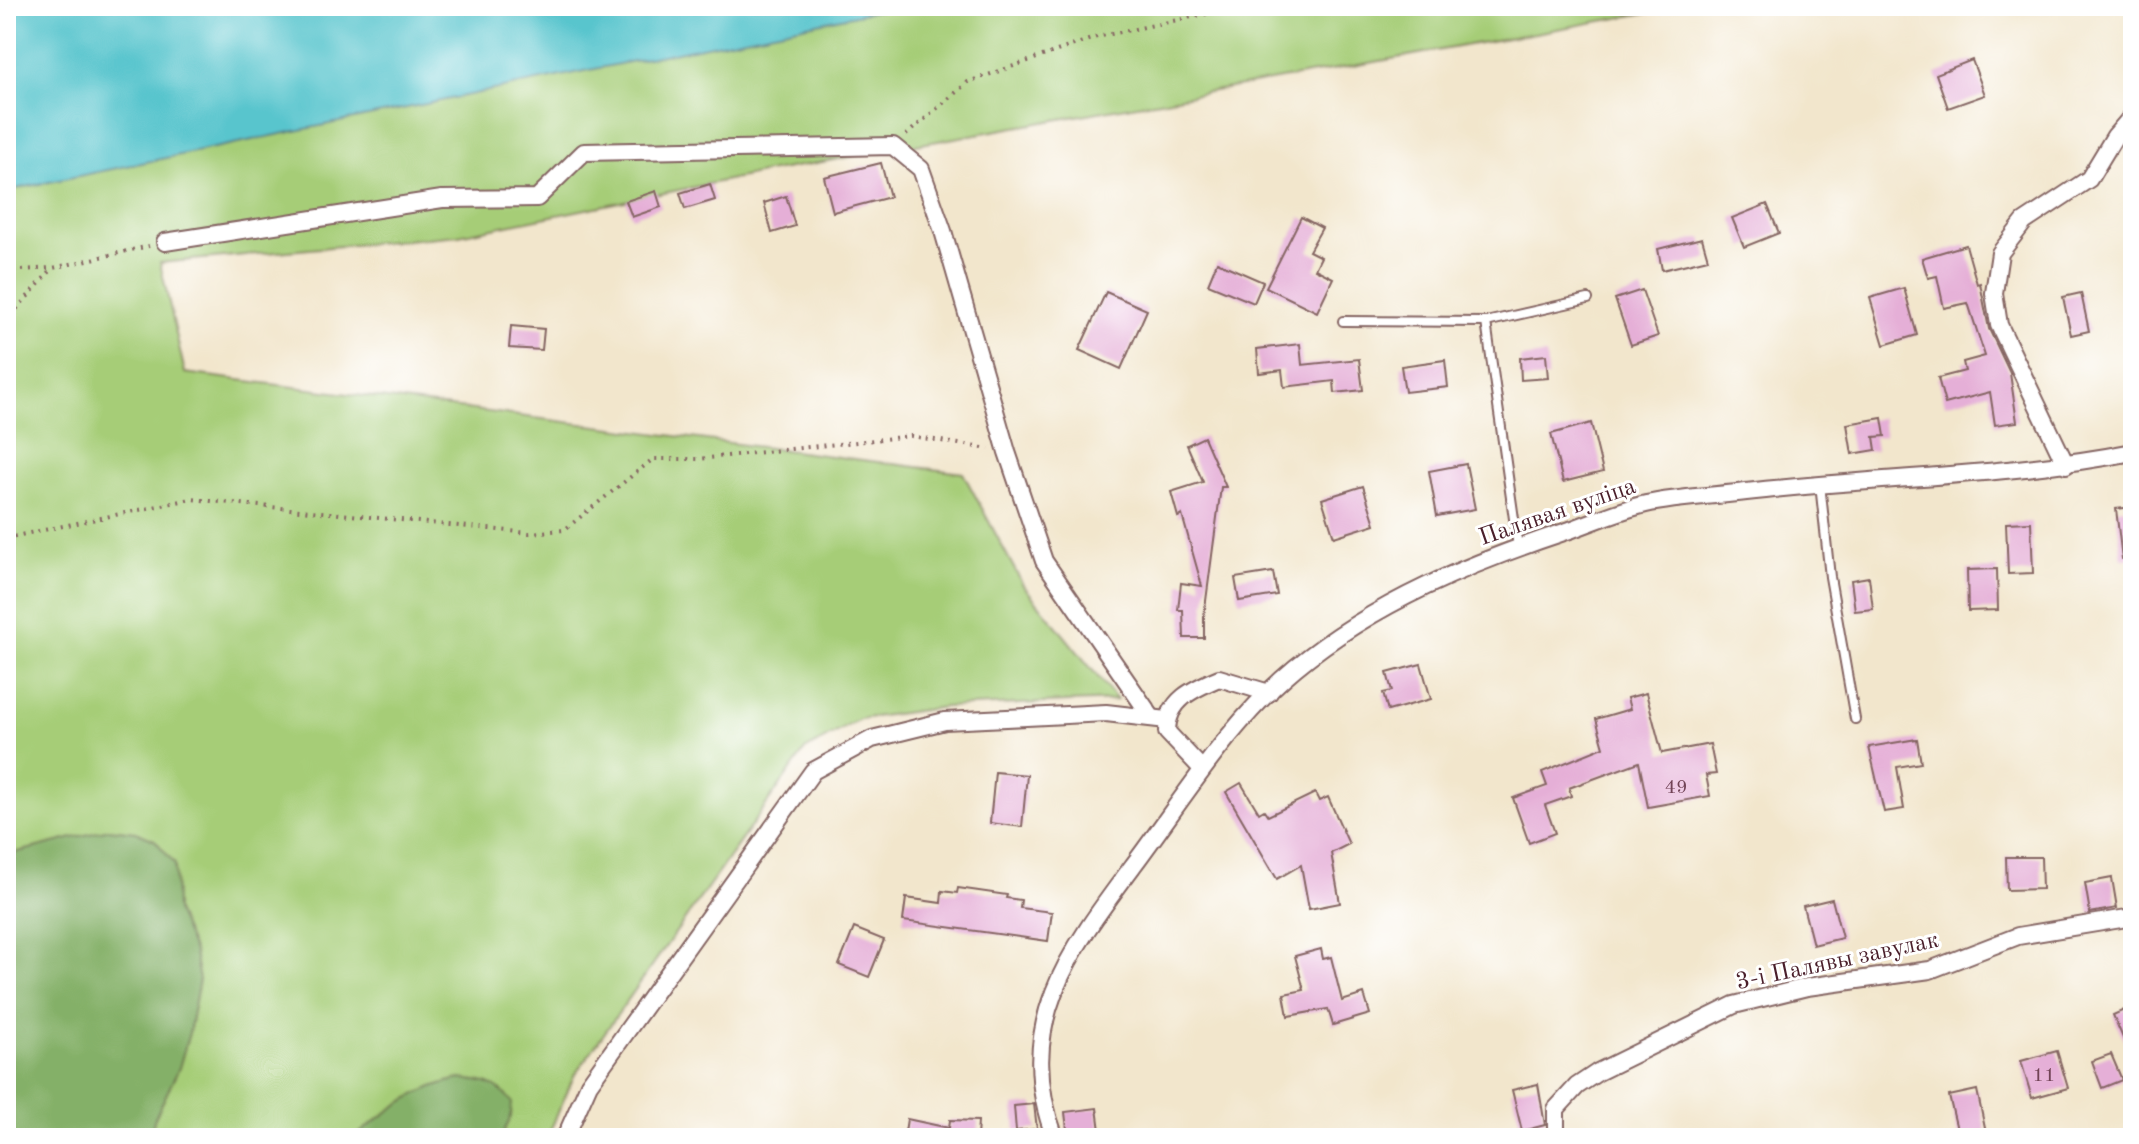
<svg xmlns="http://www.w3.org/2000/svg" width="2139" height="1144" font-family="'Old Standard TT',serif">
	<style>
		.green { fill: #a6cd77; stroke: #787651; stroke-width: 2 }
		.forest { fill: #84b068; stroke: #67684a; stroke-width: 2 }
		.water { fill: #58c5cd; stroke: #51727c; stroke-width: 2 }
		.building { fill: #e5afd7 }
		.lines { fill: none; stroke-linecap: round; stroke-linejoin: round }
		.service-casing { stroke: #856563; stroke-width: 12 }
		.minor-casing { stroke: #856563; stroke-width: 20 }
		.path { stroke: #856563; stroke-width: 4; stroke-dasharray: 2 6; stroke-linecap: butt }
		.service { stroke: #fff; stroke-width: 8 }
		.minor { stroke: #fff; stroke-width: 16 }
		.labels { text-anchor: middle; stroke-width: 6; stroke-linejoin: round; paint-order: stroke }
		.number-label { font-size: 20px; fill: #714356 }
		.street-label { font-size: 24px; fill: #4a1f2b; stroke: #fff }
	</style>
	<rect width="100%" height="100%" fill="#fff"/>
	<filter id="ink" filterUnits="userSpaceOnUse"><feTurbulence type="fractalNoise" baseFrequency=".0125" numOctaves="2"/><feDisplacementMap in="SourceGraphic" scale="16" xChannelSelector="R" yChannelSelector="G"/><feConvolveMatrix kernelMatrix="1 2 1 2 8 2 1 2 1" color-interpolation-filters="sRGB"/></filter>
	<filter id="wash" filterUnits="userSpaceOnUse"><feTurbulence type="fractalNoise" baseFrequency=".006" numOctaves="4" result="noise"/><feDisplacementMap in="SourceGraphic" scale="32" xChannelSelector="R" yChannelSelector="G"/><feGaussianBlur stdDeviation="1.8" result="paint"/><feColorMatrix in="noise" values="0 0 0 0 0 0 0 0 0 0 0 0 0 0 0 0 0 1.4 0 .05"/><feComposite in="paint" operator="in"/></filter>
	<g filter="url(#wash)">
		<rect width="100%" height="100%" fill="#f2e6cc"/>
		<polygon class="green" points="6,6 1684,6 767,172 459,235 160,263 185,373 963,473 1023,585 1117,700 945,707 860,719 805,750 574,1076 547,1138 6,1138"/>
		<g class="forest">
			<polygon points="109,829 136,832 155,840 175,864 176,911 194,952 199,980 189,1033 179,1068 154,1120 151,1138 6,1138 6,855"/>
			<path d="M460,1079C482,1081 498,1083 512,1102L511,1117L501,1138H354C387,1111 417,1087 460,1079Z"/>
		</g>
		<polygon class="water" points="6,6 899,6 6,191"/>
		<g id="blocks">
			<g class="building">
				<polygon points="1972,60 1985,95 1948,108 1936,74"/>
				<polygon points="881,163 890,197 833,212 824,177"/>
				<polygon points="710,184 715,200 685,209 680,193"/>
				<polygon points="656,191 661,207 632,217 626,201"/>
				<polygon points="786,196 795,226 772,233 764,203"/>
				<polygon points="1767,204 1779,233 1744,247 1732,218"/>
				<polygon points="1301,217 1322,228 1309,251 1321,257 1315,269 1333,278 1317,312 1266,287"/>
				<polygon points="1702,238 1708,259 1662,270 1658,249"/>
				<polygon points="1966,245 1977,284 1980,283 1989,329 2010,373 2017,422 1995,425 1990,392 1945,404 1938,378 1965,371 1963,362 1985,356 1968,303 1944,308 1937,276 1928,278 1922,258"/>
				<polygon points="1217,262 1263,282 1254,303 1208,284"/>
				<polygon points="1904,288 1917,335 1884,345 1870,298"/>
				<polygon points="1642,290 1658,336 1631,345 1615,299"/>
				<polygon points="1106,292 1147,310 1121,369 1079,350"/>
				<polygon points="2081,293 2089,331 2071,335 2063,297"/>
				<polygon points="511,326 544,329 542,350 509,348"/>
				<polygon points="1300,344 1302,365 1359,359 1363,390 1335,393 1334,381 1284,387 1282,370 1259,373 1257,349"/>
				<polygon points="1546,355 1548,378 1521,380 1520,358"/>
				<polygon points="1445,360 1448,387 1405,392 1401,366"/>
				<polygon points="1882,418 1885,436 1874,437 1876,450 1852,454 1847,424"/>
				<polygon points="1591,423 1603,472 1563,482 1551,434"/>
				<polygon points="1204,437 1226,487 1221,487 1204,616 1204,638 1184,638 1183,610 1178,610 1181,583 1202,586 1182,515 1178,517 1171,492 1203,482 1187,445"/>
				<polygon points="1466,464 1475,509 1437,516 1429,471"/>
				<polygon points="1363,486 1375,524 1334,537 1322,499"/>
				<polygon points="2133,507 2133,558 2122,559 2116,509"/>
				<polygon points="2031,522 2033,573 2008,574 2006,523"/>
				<polygon points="1997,569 1998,610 1968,611 1967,570"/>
				<polygon points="1273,572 1277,595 1239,601 1235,578"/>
				<polygon points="1869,577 1873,609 1855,611 1851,580"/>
				<polygon points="1421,664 1431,699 1388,711 1383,693 1392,691 1387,673"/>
				<polygon points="1646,693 1662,753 1710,744 1716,774 1706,775 1710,796 1648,807 1639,762 1569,788 1571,796 1545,805 1555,833 1529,843 1513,798 1547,786 1542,772 1604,747 1596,719 1630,709 1627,698"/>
				<polygon points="1917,739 1921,763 1897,767 1904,809 1884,812 1869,747"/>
				<polygon points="995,772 1027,775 1022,827 990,823"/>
				<polygon points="1241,783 1259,813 1264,810 1268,816 1315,793 1319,801 1328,797 1349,844 1331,853 1340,903 1309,909 1301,865 1277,879 1226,792"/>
				<polygon points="2006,857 2041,857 2042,889 2007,890"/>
				<polygon points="2112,878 2117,908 2090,913 2085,883"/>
				<polygon points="958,888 1007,895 1006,898 1021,900 1020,908 1052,912 1048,941 903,921 906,898 941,903 942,891 957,893"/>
				<polygon points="1832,899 1842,938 1813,945 1803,906"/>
				<polygon points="854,928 884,940 869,977 839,965"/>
				<polygon points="1321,949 1323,959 1331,957 1342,1001 1364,994 1370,1014 1333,1025 1328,1009 1288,1016 1284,994 1304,990 1295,956"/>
				<polygon points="2133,1006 2133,1061 2113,1015"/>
				<polygon points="2057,1051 2068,1088 2032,1098 2021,1061"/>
				<polygon points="2111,1054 2122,1080 2102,1088 2092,1061"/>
				<polygon points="1538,1084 1545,1125 1522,1131 1512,1090"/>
				<polygon points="1977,1090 1987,1138 1959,1138 1949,1096"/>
				<polygon points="1034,1104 1037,1129 1016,1131 1014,1106"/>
				<polygon points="1097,1108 1101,1138 1068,1138 1065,1112"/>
				<polygon points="907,1119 949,1128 950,1120 978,1121 977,1138 904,1138"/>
			</g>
		</g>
	</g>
	<g filter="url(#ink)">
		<use href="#blocks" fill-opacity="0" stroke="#856563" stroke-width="2"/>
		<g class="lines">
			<defs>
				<g id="service">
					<polyline points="1343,321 1486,322 1588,299"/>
					<polyline points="1486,322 1518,547"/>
					<polyline points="1820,484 1830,577 1855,719"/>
				</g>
				<g id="minor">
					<polyline points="165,242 442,199 537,198 584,152 893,146 921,169 943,231 1007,452 1044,561 1150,715"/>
					<polyline points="2066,465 1999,325 1994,293 2000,253 2024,222 2089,179 2115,136 2133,115"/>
					<path d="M1202,769L1167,732C1167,700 1193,689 1219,678L1269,693"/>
					<polyline points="565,1138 589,1084 813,771 872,739 945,721 1106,713 1167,720"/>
					<path d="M1055,1138C1012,1025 1070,950 1135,863C1185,796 1230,722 1295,668C1375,602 1473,562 1570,530C1595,521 1620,510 1646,504C1678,497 1713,496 1746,492C1875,477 2006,477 2133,452"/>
					<polyline points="1556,1138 1556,1109 1577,1086 1598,1072 1734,1005 1807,987 1930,970 2018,936 2133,917"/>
				</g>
			</defs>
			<use href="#service" class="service-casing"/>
			<use href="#minor" class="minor-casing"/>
			<g class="path">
				<polyline points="906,135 968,82 1097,37 1244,6"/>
				<polyline points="6,271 51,268"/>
				<polyline points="6,321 53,268 149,246"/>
				<polyline points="6,538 191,499 529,533 564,530 653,459 699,459 911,436 989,449"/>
			</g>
			<use href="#service" class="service"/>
			<use href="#minor" class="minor"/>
		</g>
	</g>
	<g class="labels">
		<g class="number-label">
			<text x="1676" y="793">49</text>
			<text x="2044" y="1081">11</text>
		</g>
		<g class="street-label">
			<text transform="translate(1557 511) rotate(-19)" y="8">Палявая вуліца</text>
			<text transform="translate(1837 960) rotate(-12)" y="8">3-і Палявы завулак</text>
		</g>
	</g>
	<rect width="2139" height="1144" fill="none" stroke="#fff" stroke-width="32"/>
</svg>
